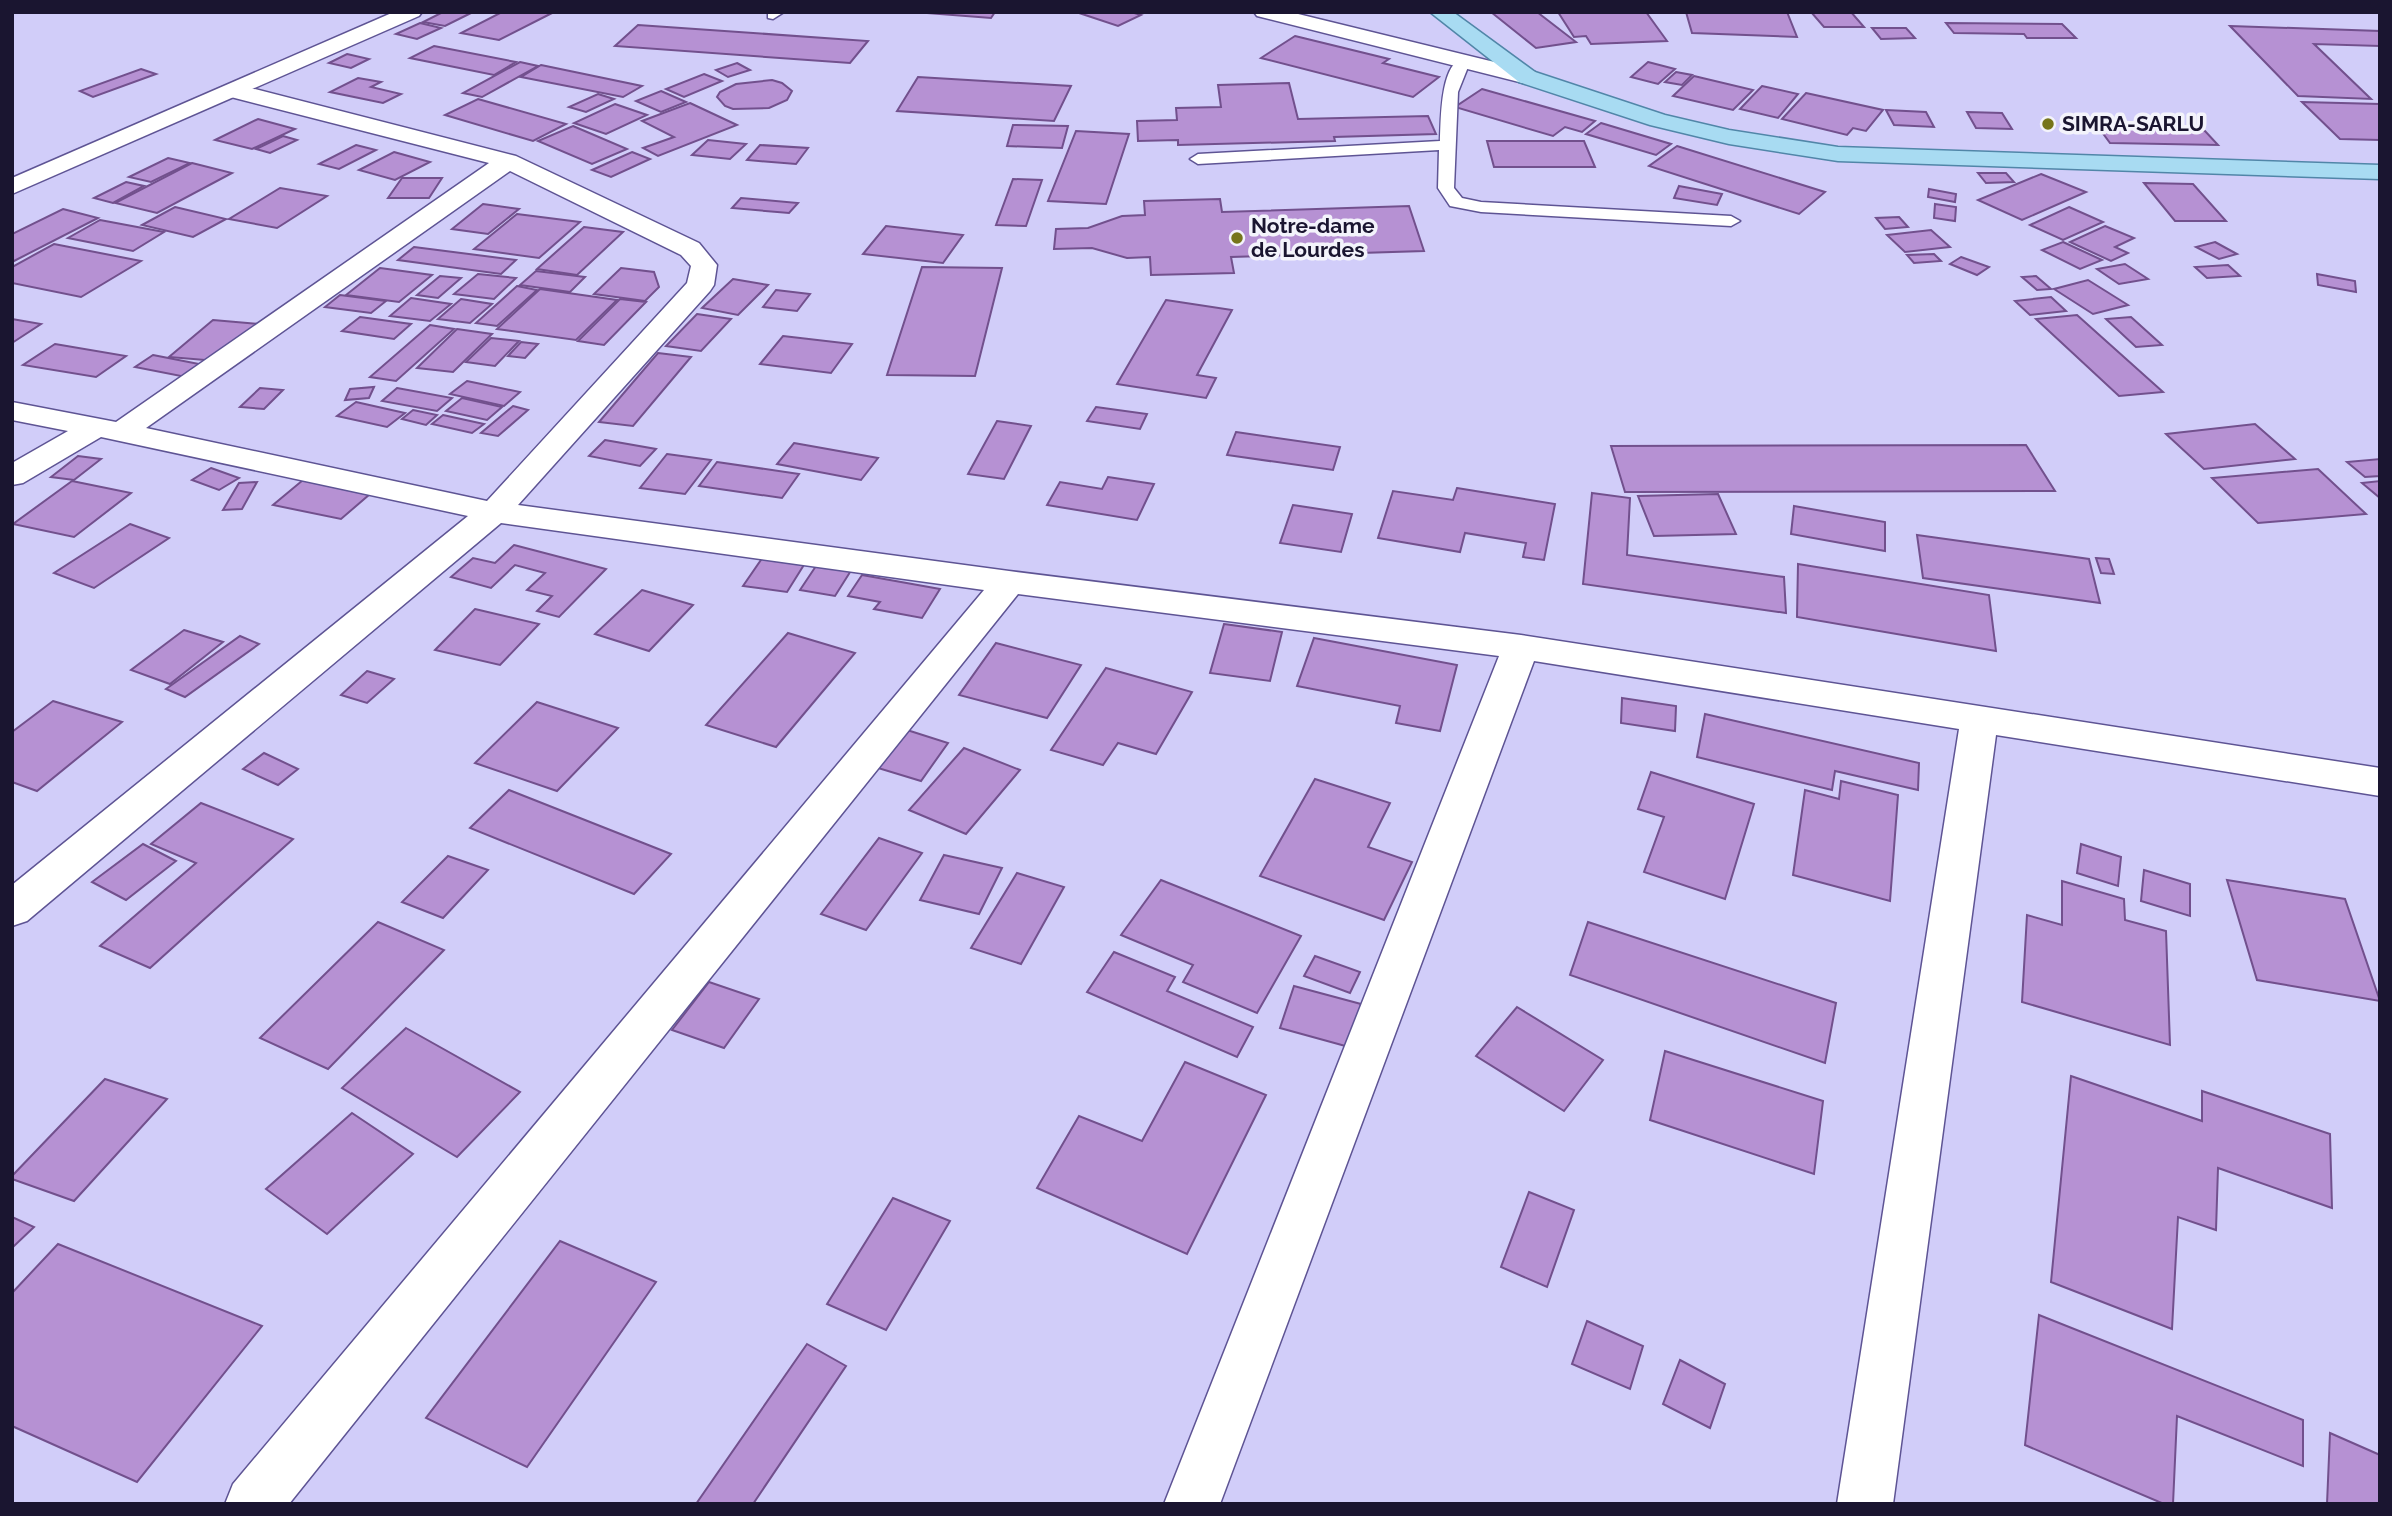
<svg xmlns="http://www.w3.org/2000/svg" width="2392" height="1516" font-family="Raleway,sans-serif">
	<style>
		.building { fill: #b691d3; stroke: #72508d; stroke-width: 2 }
		.lines { fill: none; stroke-linecap: round; stroke-linejoin: round }
		.lane-casing { stroke: #5e5494; stroke-width: 3 }
		.street-casing { stroke: #5e5494; stroke-width: 3 }
		.secondary-casing { stroke: #5e5494; stroke-width: 3 }
		.primary-casing { stroke: #5186a8; stroke-width: 3 }
		.lane { fill: #fff; fill-rule: evenodd }
		.street { fill: #fff; fill-rule: evenodd }
		.secondary { fill: #fff; fill-rule: evenodd }
		.primary { fill: #a8dbf2; fill-rule: evenodd }
		.poi-dot { fill: #76751b; stroke: #f3f3fb; stroke-width: 2.5 }
		.labels { text-anchor: middle; stroke-width: 7; stroke-linejoin: round; paint-order: stroke }
		.far-poi-label { font-size: 21px; font-weight: bold; fill: #1a1530; stroke: #f3f3fb; text-anchor: start }
	</style>
	<rect width="100%" height="100%" fill="#d1cdf9"/>
	<g class="building">
		<polygon points="443,12 473,12 445,26 423,22"/>
		<polygon points="502,12 554,12 499,40 461,33"/>
		<polygon points="914,12 995,12 991,18"/>
		<polygon points="1076,12 1131,12 1141,15 1118,26"/>
		<polygon points="1491,12 1537,12 1576,42 1536,48"/>
		<polygon points="1558,12 1646,12 1667,41 1591,44 1586,36 1574,37"/>
		<polygon points="1686,12 1787,12 1797,37 1692,33"/>
		<polygon points="1811,12 1851,12 1864,27 1824,27"/>
		<polygon points="420,23 441,28 417,39 396,34"/>
		<polygon points="1946,23 2062,24 2076,38 2027,38 2024,34 1954,33"/>
		<polygon points="638,25 868,41 850,63 615,46"/>
		<polygon points="2230,26 2380,31 2380,46 2314,44 2371,99 2298,96"/>
		<polygon points="1872,28 1906,28 1915,38 1881,39"/>
		<polygon points="1295,36 1389,59 1383,63 1439,77 1413,97 1261,58"/>
		<polygon points="434,46 516,62 494,75 410,58"/>
		<polygon points="347,54 369,59 351,68 329,63"/>
		<polygon points="520,62 538,66 482,97 463,93"/>
		<polygon points="1648,62 1675,69 1658,84 1631,77"/>
		<polygon points="737,63 750,70 728,77 716,70"/>
		<polygon points="541,65 642,86 623,97 521,77"/>
		<polygon points="141,69 156,74 93,97 80,91"/>
		<polygon points="1676,72 1692,75 1682,85 1665,82"/>
		<polygon points="704,74 722,81 684,97 666,89"/>
		<polygon points="1694,76 1753,90 1733,110 1673,96"/>
		<polygon points="918,77 1071,86 1054,121 897,111"/>
		<polygon points="358,78 381,82 371,87 401,94 383,103 330,92"/>
		<polygon points="772,80 782,83 792,91 787,100 769,108 733,109 725,106 717,97 720,92 736,84"/>
		<polygon points="1289,83 1298,119 1428,116 1436,134 1334,137 1335,141 1178,145 1178,140 1138,141 1137,121 1177,120 1176,108 1221,107 1218,85"/>
		<polygon points="1762,86 1798,94 1778,118 1740,109"/>
		<polygon points="1482,89 1595,121 1582,132 1565,127 1553,136 1455,107"/>
		<polygon points="661,91 686,102 661,112 636,101"/>
		<polygon points="1806,93 1883,110 1866,131 1853,128 1847,135 1782,119"/>
		<polygon points="598,94 614,99 586,112 569,107"/>
		<polygon points="478,99 566,124 533,141 445,115"/>
		<polygon points="2302,102 2380,104 2380,140 2340,139"/>
		<polygon points="690,103 737,125 658,156 643,148 674,137 642,121"/>
		<polygon points="615,104 647,115 606,134 574,123"/>
		<polygon points="1886,110 1926,112 1934,127 1894,125"/>
		<polygon points="1967,112 2002,113 2012,129 1976,128"/>
		<polygon points="258,119 295,129 252,149 215,140"/>
		<polygon points="1601,123 1671,144 1656,155 1586,134"/>
		<polygon points="1013,125 1068,126 1062,148 1007,146"/>
		<polygon points="573,126 627,149 592,164 538,141"/>
		<polygon points="2099,128 2205,131 2218,145 2110,143"/>
		<polygon points="1076,131 1129,134 1106,204 1048,201"/>
		<polygon points="283,136 297,140 270,153 256,149"/>
		<polygon points="708,140 746,144 730,159 692,155"/>
		<polygon points="1487,141 1584,141 1595,167 1494,167"/>
		<polygon points="356,145 376,150 339,169 319,164"/>
		<polygon points="760,145 808,148 796,164 747,160"/>
		<polygon points="1677,146 1825,192 1799,214 1649,166"/>
		<polygon points="394,152 430,162 395,180 359,170"/>
		<polygon points="632,152 650,159 611,177 592,170"/>
		<polygon points="168,158 190,163 151,182 129,177"/>
		<polygon points="192,163 232,173 157,213 115,203"/>
		<polygon points="1978,173 2006,173 2014,182 1986,183"/>
		<polygon points="2041,174 2086,192 2022,220 1978,200"/>
		<polygon points="402,178 442,178 429,198 388,198"/>
		<polygon points="1013,179 1042,180 1026,226 996,225"/>
		<polygon points="126,182 144,186 113,203 94,198"/>
		<polygon points="2144,183 2193,184 2226,221 2175,221"/>
		<polygon points="1679,186 1722,194 1717,205 1674,198"/>
		<polygon points="280,188 327,196 277,228 229,219"/>
		<polygon points="1929,189 1956,194 1955,202 1928,197"/>
		<polygon points="741,198 798,203 789,213 732,208"/>
		<polygon points="1220,199 1222,212 1409,206 1424,251 1231,257 1234,273 1151,275 1150,257 1127,258 1092,248 1054,249 1056,229 1088,228 1122,216 1145,215 1144,201"/>
		<polygon points="483,204 519,209 488,234 452,229"/>
		<polygon points="1935,204 1956,207 1955,221 1934,218"/>
		<polygon points="175,207 226,219 193,237 142,225"/>
		<polygon points="2069,207 2103,222 2063,240 2030,225"/>
		<polygon points="63,209 98,218 12,262 12,234"/>
		<polygon points="517,214 580,222 539,258 474,249"/>
		<polygon points="1899,217 1908,227 1885,229 1876,218"/>
		<polygon points="100,220 164,232 133,251 68,238"/>
		<polygon points="886,226 963,235 943,263 863,254"/>
		<polygon points="2105,226 2134,238 2115,247 2128,253 2111,261 2070,242"/>
		<polygon points="584,227 623,232 577,275 537,269"/>
		<polygon points="1931,230 1950,247 1905,252 1887,235"/>
		<polygon points="2063,242 2102,260 2080,269 2042,250"/>
		<polygon points="2215,242 2237,254 2219,259 2196,247"/>
		<polygon points="54,244 141,261 81,297 12,283 12,267"/>
		<polygon points="414,247 516,260 501,274 398,260"/>
		<polygon points="1934,254 1941,261 1914,263 1907,255"/>
		<polygon points="1961,257 1989,267 1977,275 1950,264"/>
		<polygon points="2125,264 2148,279 2119,284 2097,269"/>
		<polygon points="2228,265 2240,276 2207,278 2195,267"/>
		<polygon points="922,267 1002,268 975,376 887,375"/>
		<polygon points="380,268 432,275 399,302 346,295"/>
		<polygon points="621,268 654,272 659,287 645,301 594,294"/>
		<polygon points="536,271 585,277 570,292 520,285"/>
		<polygon points="478,274 516,278 494,299 454,294"/>
		<polygon points="2317,274 2355,281 2356,292 2318,285"/>
		<polygon points="440,276 461,278 438,298 417,295"/>
		<polygon points="2036,276 2051,289 2037,290 2022,277"/>
		<polygon points="733,279 768,285 738,315 702,308"/>
		<polygon points="2088,280 2128,305 2093,314 2054,289"/>
		<polygon points="517,286 537,290 497,326 476,323"/>
		<polygon points="540,289 617,300 576,340 497,329"/>
		<polygon points="776,290 810,294 797,311 763,307"/>
		<polygon points="340,295 386,301 371,313 325,307"/>
		<polygon points="2051,297 2066,311 2030,315 2015,301"/>
		<polygon points="411,298 451,304 430,321 390,316"/>
		<polygon points="461,299 492,304 470,323 438,319"/>
		<polygon points="620,299 646,302 604,345 578,341"/>
		<polygon points="1166,300 1232,310 1197,375 1216,378 1206,398 1117,384"/>
		<polygon points="697,314 731,319 701,351 666,346"/>
		<polygon points="2077,315 2163,392 2119,396 2036,319"/>
		<polygon points="360,317 411,324 394,339 342,331"/>
		<polygon points="2131,317 2162,345 2136,347 2106,319"/>
		<polygon points="12,319 41,324 12,343"/>
		<polygon points="213,320 260,324 217,361 169,357"/>
		<polygon points="430,325 454,329 396,381 370,377"/>
		<polygon points="457,329 492,334 453,372 417,368"/>
		<polygon points="783,336 852,344 831,373 760,364"/>
		<polygon points="491,338 519,341 495,366 466,362"/>
		<polygon points="521,342 538,344 525,358 508,356"/>
		<polygon points="55,344 126,356 96,377 23,365"/>
		<polygon points="658,353 691,357 633,426 599,422"/>
		<polygon points="153,355 204,365 186,377 135,367"/>
		<polygon points="467,381 520,392 504,406 450,394"/>
		<polygon points="374,387 369,398 345,400 350,389"/>
		<polygon points="260,388 283,390 264,409 240,407"/>
		<polygon points="397,388 452,398 437,411 382,401"/>
		<polygon points="462,398 502,407 487,420 446,411"/>
		<polygon points="356,402 405,413 387,427 337,416"/>
		<polygon points="513,406 528,410 498,436 481,433"/>
		<polygon points="1096,407 1147,414 1140,429 1087,421"/>
		<polygon points="413,410 437,415 426,425 402,419"/>
		<polygon points="443,415 484,424 472,433 432,424"/>
		<polygon points="997,421 1031,426 1004,479 968,474"/>
		<polygon points="2255,424 2295,459 2204,469 2166,434"/>
		<polygon points="1236,432 1340,447 1333,470 1227,455"/>
		<polygon points="605,440 656,449 640,466 589,456"/>
		<polygon points="794,443 878,458 861,480 777,464"/>
		<polygon points="2026,445 2055,491 1625,492 1611,446"/>
		<polygon points="667,454 711,460 685,494 640,488"/>
		<polygon points="78,456 101,459 74,480 51,477"/>
		<polygon points="2380,459 2380,476 2365,477 2347,462"/>
		<polygon points="717,462 799,474 782,498 699,486"/>
		<polygon points="211,468 239,478 219,490 192,480"/>
		<polygon points="2318,469 2366,514 2258,523 2212,478"/>
		<polygon points="1108,477 1154,484 1137,520 1047,505 1060,482 1102,489"/>
		<polygon points="303,480 370,494 341,519 273,505"/>
		<polygon points="72,481 131,493 74,537 13,524"/>
		<polygon points="2380,481 2380,498 2362,483"/>
		<polygon points="257,482 242,509 223,510 239,483"/>
		<polygon points="1457,488 1555,504 1544,560 1523,557 1526,543 1465,533 1460,552 1378,538 1393,491 1453,500"/>
		<polygon points="1592,493 1630,498 1627,555 1784,577 1786,613 1583,584"/>
		<polygon points="1718,494 1736,534 1654,536 1638,496"/>
		<polygon points="1293,505 1352,514 1341,552 1280,543"/>
		<polygon points="1794,506 1885,522 1885,551 1791,534"/>
		<polygon points="130,524 169,538 94,588 54,573"/>
		<polygon points="1917,535 2089,559 2100,603 1923,578"/>
		<polygon points="514,545 606,569 559,617 537,611 552,596 527,590 545,573 515,565 491,588 451,577 473,558 495,563"/>
		<polygon points="765,554 807,560 787,592 743,586"/>
		<polygon points="2096,558 2109,559 2114,574 2101,573"/>
		<polygon points="818,563 852,569 835,596 800,590"/>
		<polygon points="1798,564 1989,595 1996,651 1797,617"/>
		<polygon points="862,575 940,589 922,618 874,609 880,602 848,596"/>
		<polygon points="642,590 693,605 649,651 595,634"/>
		<polygon points="475,609 539,624 500,665 435,650"/>
		<polygon points="1224,624 1282,632 1270,681 1210,673"/>
		<polygon points="184,630 223,642 170,684 131,670"/>
		<polygon points="788,633 855,653 776,747 706,725"/>
		<polygon points="240,636 259,644 185,697 166,689"/>
		<polygon points="1314,638 1457,665 1440,731 1396,723 1400,706 1297,686"/>
		<polygon points="996,643 1081,665 1047,718 959,695"/>
		<polygon points="1106,668 1192,692 1156,754 1118,743 1103,765 1051,750"/>
		<polygon points="367,671 394,679 367,703 341,695"/>
		<polygon points="1622,698 1676,706 1675,731 1621,723"/>
		<polygon points="53,701 122,722 37,791 12,782 12,732"/>
		<polygon points="537,702 618,728 557,791 475,763"/>
		<polygon points="1705,714 1919,763 1918,790 1835,771 1832,790 1697,757"/>
		<polygon points="907,730 948,743 921,781 878,768"/>
		<polygon points="964,748 1020,770 966,834 909,810"/>
		<polygon points="264,753 298,769 278,785 243,769"/>
		<polygon points="1651,772 1754,804 1725,899 1644,872 1664,817 1638,809"/>
		<polygon points="1315,779 1390,803 1368,847 1412,862 1384,920 1260,876"/>
		<polygon points="1841,781 1898,795 1890,901 1793,875 1805,790 1839,799"/>
		<polygon points="509,790 671,854 634,894 470,828"/>
		<polygon points="201,803 293,839 150,968 100,946 196,863 151,844"/>
		<polygon points="879,838 922,853 866,930 821,914"/>
		<polygon points="143,844 176,861 126,900 92,882"/>
		<polygon points="2081,844 2121,857 2118,886 2077,873"/>
		<polygon points="944,855 1002,868 979,914 920,900"/>
		<polygon points="448,856 488,870 443,918 402,902"/>
		<polygon points="2144,870 2190,884 2190,916 2141,901"/>
		<polygon points="1017,873 1064,887 1021,964 971,948"/>
		<polygon points="1161,880 1301,936 1257,1013 1183,982 1193,965 1121,935"/>
		<polygon points="2227,880 2345,899 2380,1001 2257,980"/>
		<polygon points="2062,881 2124,899 2125,920 2166,931 2170,1045 2022,1002 2027,915 2062,925"/>
		<polygon points="378,922 444,950 328,1069 260,1038"/>
		<polygon points="1588,922 1836,1003 1825,1063 1570,975"/>
		<polygon points="1114,952 1175,977 1167,991 1253,1027 1237,1057 1087,992"/>
		<polygon points="1315,956 1360,972 1350,993 1304,976"/>
		<polygon points="709,982 759,999 724,1048 672,1030"/>
		<polygon points="1294,986 1361,1004 1349,1047 1280,1028"/>
		<polygon points="1517,1007 1603,1060 1564,1111 1476,1056"/>
		<polygon points="406,1028 520,1092 457,1157 342,1088"/>
		<polygon points="1665,1051 1823,1101 1814,1174 1650,1120"/>
		<polygon points="1185,1062 1266,1095 1187,1254 1037,1188 1079,1116 1142,1141"/>
		<polygon points="2071,1076 2202,1121 2202,1091 2330,1134 2332,1208 2218,1168 2216,1230 2178,1217 2172,1329 2051,1282"/>
		<polygon points="105,1079 167,1099 74,1201 12,1179 12,1176"/>
		<polygon points="352,1113 413,1154 327,1234 266,1189"/>
		<polygon points="1529,1192 1574,1210 1547,1287 1501,1267"/>
		<polygon points="893,1198 950,1221 886,1330 827,1304"/>
		<polygon points="12,1217 34,1227 12,1248"/>
		<polygon points="560,1241 656,1282 527,1467 426,1418"/>
		<polygon points="58,1244 262,1326 137,1482 12,1426 12,1293"/>
		<polygon points="2039,1315 2303,1420 2303,1466 2177,1416 2173,1504 2164,1504 2025,1445"/>
		<polygon points="1587,1321 1643,1346 1630,1389 1572,1364"/>
		<polygon points="807,1344 846,1366 753,1504 696,1504"/>
		<polygon points="1680,1360 1725,1384 1710,1428 1663,1404"/>
		<polygon points="2330,1433 2380,1455 2380,1504 2327,1504"/>
	</g>
	<g class="lines">
		<defs>
			<g id="lane">
				<polygon points="768,12 784,12 773,19 768,18"/>
				<path d="M1463,58L1470,62L1458,92L1454,188L1462,198L1481,202L1731,216L1740,221L1731,226L1481,212L1450,206L1438,188L1439,150L1198,164L1190,159L1198,154L1440,141C1441,121 1440,64 1463,58Z"/>
			</g>
			<g id="street">
				<polygon points="1254,12 1290,12 1535,72 1538,77 1535,82 1527,84 1257,16"/>
				<path d="M235,84L516,156L699,243L717,265L714,285L710,291L518,505L1009,571L1521,635L2380,768V796L1996,735L1893,1504H1837L1959,729L1534,661L1220,1504H1164L1499,656L1018,594L289,1504H225L233,1484L984,590L501,523L27,921L12,926V885L468,516L101,437L23,483L12,485V463L68,431L12,420V402L116,422L489,163L227,96L224,91L227,86ZM510,171L681,255L691,266L687,283L487,501L146,428Z"/>
			</g>
			<polygon id="secondary" points="394,12 422,12 419,16 12,194 12,178"/>
			<polygon id="primary" points="1430,12 1453,12 1535,72 1665,115 1729,130 1838,147 2380,165 2380,179 1838,161 1729,144 1650,125 1519,82"/>
		</defs>
		<use href="#lane" class="lane-casing"/>
		<use href="#street" class="street-casing"/>
		<use href="#secondary" class="secondary-casing"/>
		<use href="#primary" class="primary-casing"/>
		<use href="#lane" class="lane"/>
		<use href="#street" class="street"/>
		<use href="#secondary" class="secondary"/>
		<use href="#primary" class="primary"/>
	</g>
	<g class="poi-dot">
		<circle cx="2048" cy="124" r="7"/>
		<circle cx="1237" cy="238" r="7"/>
	</g>
	<g class="labels">
		<g class="far-poi-label">
			<text x="2062" y="131">SIMRA-SARLU</text>
			<text x="1251" y="233">Notre-dame<tspan x="1251" dy="24">de Lourdes</tspan></text>
		</g>
	</g>
	<rect width="2392" height="1516" fill="none" stroke="#1a1530" stroke-width="28"/>
</svg>
